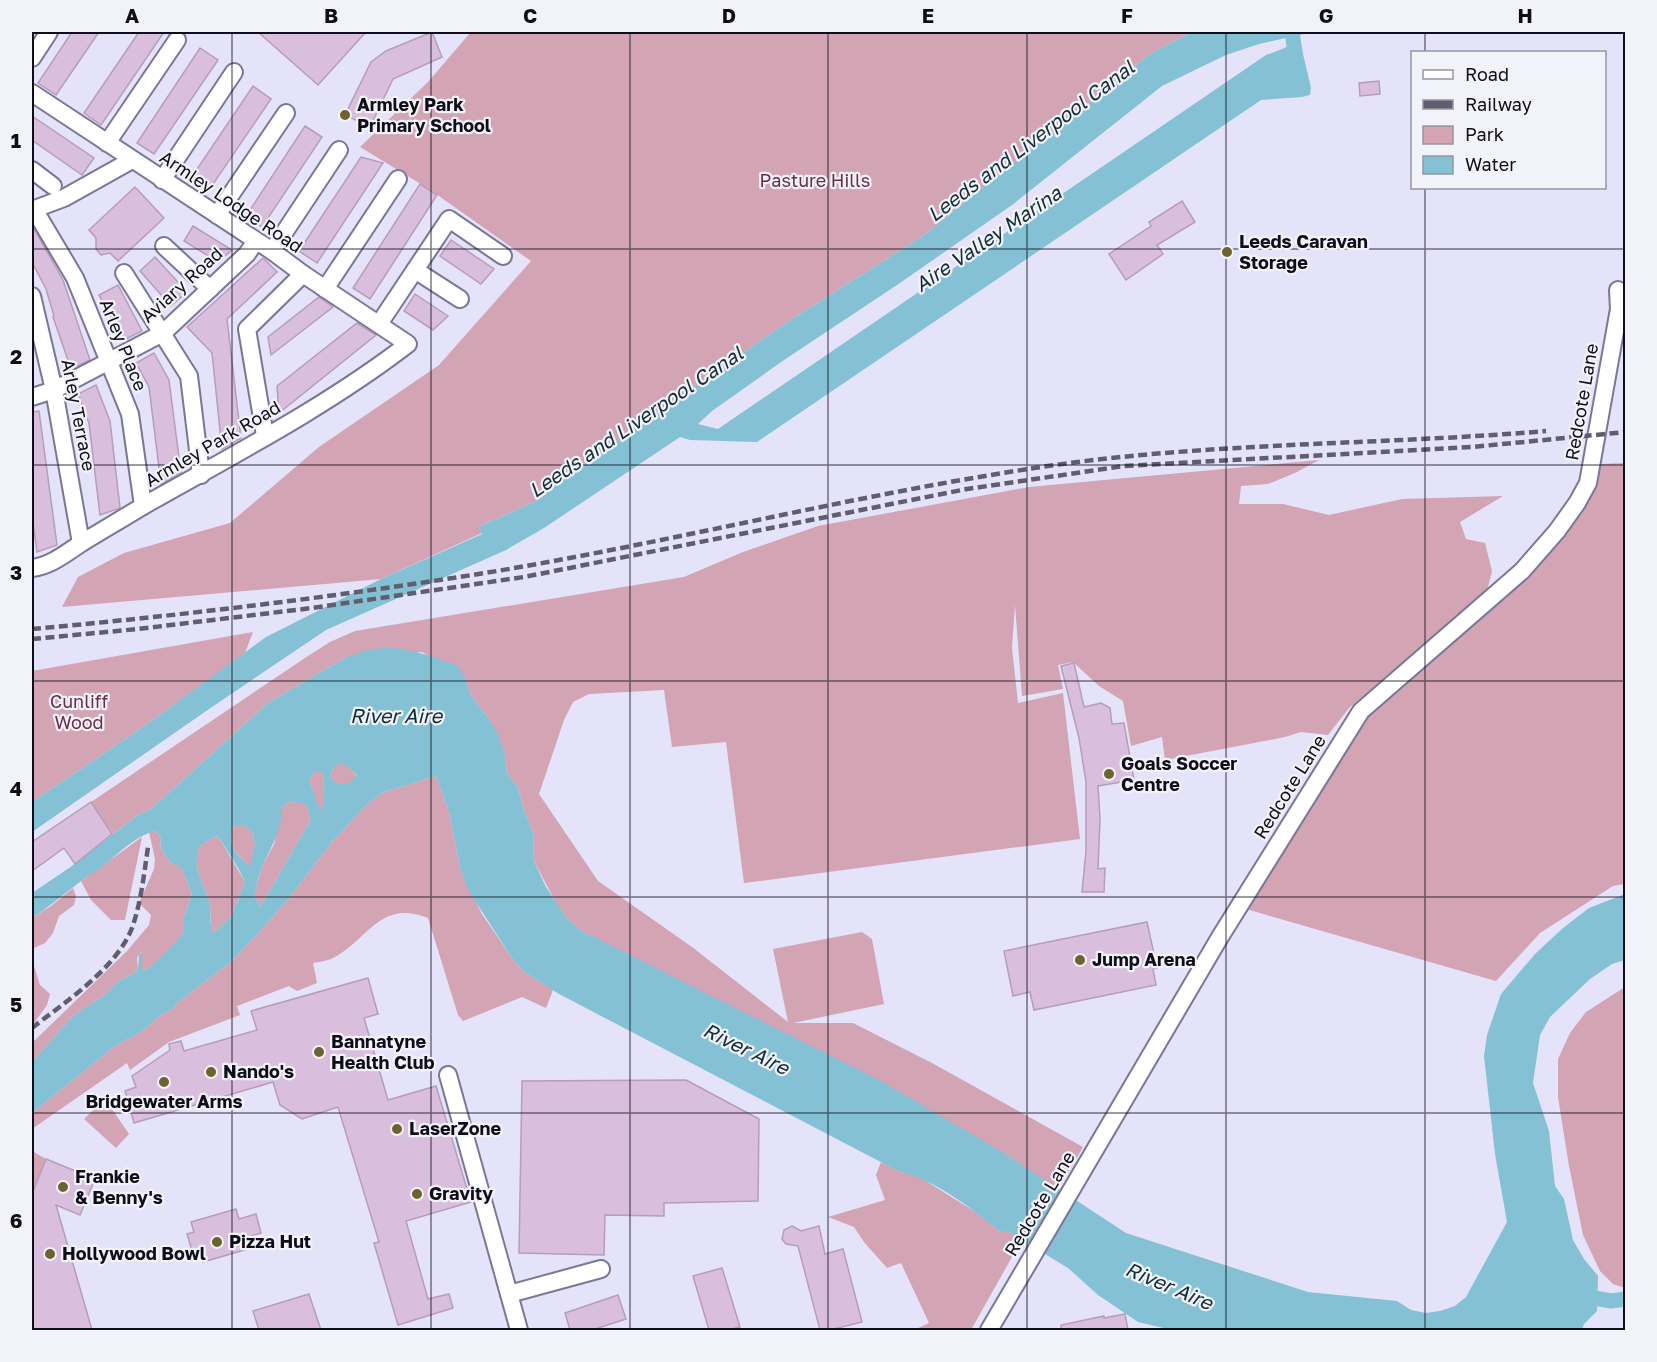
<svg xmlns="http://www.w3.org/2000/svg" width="1657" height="1362" font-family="'Golos Text',sans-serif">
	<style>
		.green { fill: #d2a4b4 }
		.water { fill: #84c1d5; fill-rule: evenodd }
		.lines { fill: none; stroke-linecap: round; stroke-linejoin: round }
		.canal { stroke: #84c1d5; stroke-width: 15 }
		.building { fill: #d9bfdd; stroke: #b69dba; stroke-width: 1.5 }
		.minor-casing { stroke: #797797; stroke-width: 20 }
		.minor { stroke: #fff; stroke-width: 16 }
		.rail { stroke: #605e6e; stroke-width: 4.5; stroke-dasharray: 9 4.5; stroke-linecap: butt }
		.grid { fill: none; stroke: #0f0d19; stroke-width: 1.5; stroke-opacity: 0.55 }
		.poi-dot { fill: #6e622f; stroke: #f2f2f9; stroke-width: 2 }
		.labels { text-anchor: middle; stroke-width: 4.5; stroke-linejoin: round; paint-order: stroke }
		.poi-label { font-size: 18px; font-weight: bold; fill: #0f0d19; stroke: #f2f2f9; text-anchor: start }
		.park-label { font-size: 18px; fill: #6c2b48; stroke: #f2f2f9 }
		.street-label { font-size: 18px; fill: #0f0d19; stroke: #f2f2f9 }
		.water-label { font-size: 20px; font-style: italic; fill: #102e37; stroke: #f2f2f9 }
		.neatline { fill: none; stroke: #0f0d19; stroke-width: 2 }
		.grid-label { font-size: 20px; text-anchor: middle; font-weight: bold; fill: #0f0d19 }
	</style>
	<rect width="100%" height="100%" fill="#e4e3f9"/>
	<g class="green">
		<polygon points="468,32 1192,32 1150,54 923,236 786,323 560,480 540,499 479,527 482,533 381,579 62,607 78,577 124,553 230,523 319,447 439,365 531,261 429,189 360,147 428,82 470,33"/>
		<polygon points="1319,460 1295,473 1268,484 1241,486 1239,504 1283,504 1329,515 1402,499 1503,496 1460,522 1466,539 1485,543 1492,571 1487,591 1349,708 1328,735 1301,732 1285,737 1165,760 1162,737 1131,746 1123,701 1099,686 1073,662 1058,665 1063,689 1022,696 1015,605 1012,648 1018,703 1063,693 1080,839 744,883 726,742 672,747 664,690 589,694 573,702 564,720 539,794 598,881 692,947 788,1022 773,949 862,932 872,939 884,1004 793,1023 853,1023 932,1063 1083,1147 1058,1190 1007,1155 580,930 566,917 556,903 533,859 534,836 523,807 518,787 507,774 505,756 491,722 471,695 465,678 422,652 345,658 268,703 150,810 138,815 113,834 91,802 308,656 330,642 355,631 684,577 743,552 818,526 1029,487"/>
		<polygon points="1625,463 1625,884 1613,886 1540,933 1496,981 1246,909 1369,716 1528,577 1593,492 1601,464"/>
		<polygon points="253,632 245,653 149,723 32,802 32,671"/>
		<polygon points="339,764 347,764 357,777 348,785 336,783 330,777 333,769"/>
		<path d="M315,772H322C326,787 324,800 321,815L309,780Z"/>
		<path d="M436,776L449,812L461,872L482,914L512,958L523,971L553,990L546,1008L522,997L463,1021L458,1015L428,918C379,898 367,942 331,959C326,961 319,962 313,963L317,983L297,991L289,986L240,1005L237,1006L240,1015L169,1042L130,1070L127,1063L32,1129V1113L115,1046L141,1032L162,1014L172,1010L176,1004L232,961L250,942L286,902L332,842L369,802L384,792Z"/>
		<polygon points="290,801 307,804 311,819 261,906 254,896 261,869 274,844 282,808"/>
		<path d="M234,825H243L252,831L255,844L251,867C237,857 225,842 234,825Z"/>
		<polygon points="155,831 160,836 161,848 169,861 182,869 192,894 184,918 184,931 178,941 147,970 142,969 142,954 140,952 137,958 138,971 116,983 105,995 73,1016 32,1062 32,1043 127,951 149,925 151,915 139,903 154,869 155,859 149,832"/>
		<path d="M218,836L245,882L231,917L211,935C211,926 211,916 210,906C205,882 192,875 199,847L212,838Z"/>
		<polygon points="142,837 125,920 111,920 91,900 81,881"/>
		<polygon points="73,888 76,896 74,905 59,916 53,933 45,943 32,949 32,918 51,906"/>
		<polygon points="32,965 34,966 40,985 50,994 47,1005 32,1026"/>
		<polygon points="1625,987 1625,1288 1613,1284 1600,1271 1583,1235 1569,1166 1558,1097 1558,1059 1570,1033 1586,1012"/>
		<polygon points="105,1099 129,1134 116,1148 84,1119"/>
		<polygon points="32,1146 34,1152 46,1159 32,1194"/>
		<polygon points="881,1162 900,1172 918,1176 977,1213 999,1231 1007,1231 1022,1239 971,1330 914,1330 929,1323 901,1263 887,1268 864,1242 854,1227 828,1217 885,1200 876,1175"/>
	</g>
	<g class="water">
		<path d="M1192,32H1313L1259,44L1226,55L1162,86L1012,205L897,285L784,360L712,411L698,424L718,429L1266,55C1280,51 1287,46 1300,41L1311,88L1310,95L1302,97L1261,100L757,442L690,440L680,437L544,528L506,550L326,630L209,709L32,832V802L149,723L266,637L381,579L482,534L479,527L540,499L560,480L786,323L923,236L1150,54Z"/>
		<path d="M382,648C412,648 429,656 457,665L465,678L471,695L491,722L499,736L505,756L507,774L518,787L523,807L534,836L533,859L546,887L566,917L580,930L881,1081L1007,1155L1126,1233L1308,1292L1397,1301L1411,1310L1426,1313L1440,1311L1455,1306L1466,1297L1507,1222L1495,1154L1484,1056L1487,1035L1501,994L1535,954L1563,928L1589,908L1625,894V960L1612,964L1590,979L1550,1017L1540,1035L1533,1083L1549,1131L1555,1186L1564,1199L1573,1240L1584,1259L1598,1276L1597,1311L1584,1324L1582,1330H1172L1138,1322L1098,1295L1068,1268L1007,1231H999C971,1208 934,1179 900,1172L559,994L523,971L512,958L470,893L461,872L449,812L436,776L384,792L369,802L332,842L286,902L250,942L232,961L176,1004L172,1010L162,1014L141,1032L115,1046L32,1113V1062L73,1016L105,995L116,983L138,971L139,952L142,954V969L147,970L177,941L184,931V918L192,894L182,869L169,861L161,848L160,836L155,831C135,836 117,855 100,868C94,873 87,876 81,881C64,894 49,907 32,918V893L69,868L138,815L150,810L268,703L345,658L364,651ZM339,764L347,765L357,776L348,784L337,783L330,777L333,769ZM315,772H322C326,786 324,799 321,813L309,780ZM290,801L307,805L311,819L261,906L254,896C257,887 258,876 262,867C271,847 282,830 282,808ZM234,825H243L252,831L255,844L250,866C237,857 225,842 234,825ZM218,836L238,868L245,882L231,917L212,934C210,925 211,915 210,906C205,882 192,875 199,847L212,838Z"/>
	</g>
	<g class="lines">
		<g class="canal">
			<polyline points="1290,63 1295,52 1292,32"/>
			<polyline points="1578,1295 1611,1301 1626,1299"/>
		</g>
	</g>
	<g class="building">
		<polygon points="72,32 99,32 56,95 38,83"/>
		<polygon points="139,32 164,32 101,125 84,113"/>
		<polygon points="258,32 366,32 318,85"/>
		<polygon points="432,32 442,57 393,79 370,127 345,115 371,62 386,51"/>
		<polygon points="200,48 218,60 154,154 137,143"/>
		<polygon points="1379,81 1380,94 1360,96 1359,83"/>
		<polygon points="253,86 271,99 209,190 191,178"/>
		<polygon points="32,116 94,158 82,175 32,140"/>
		<polygon points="305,126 322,137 262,227 246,216"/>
		<polygon points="361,157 383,163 317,263 299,251"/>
		<polygon points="420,184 437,195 370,299 353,288"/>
		<polygon points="135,187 164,218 118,261 110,253 101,255 96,249 96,238 89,230"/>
		<polygon points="1182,201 1195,222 1157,245 1163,254 1126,280 1109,254 1151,226 1149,222"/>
		<polygon points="32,225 63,280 90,360 71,369 53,317 54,316 46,289 32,262"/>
		<polygon points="193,226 232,250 218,262 184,241"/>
		<polygon points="451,240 494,269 481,284 440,256"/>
		<polygon points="155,257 187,292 171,306 140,271"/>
		<polygon points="263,258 277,272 227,319 241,438 222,449 212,353 187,327"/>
		<polygon points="118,285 142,331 124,340 99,295"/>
		<polygon points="415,294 448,316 433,330 404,311"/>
		<polygon points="319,297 333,307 271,355 268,337"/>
		<polygon points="357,323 376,335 279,413 277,386"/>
		<polygon points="154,353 169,380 181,473 161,484 149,387 136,363"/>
		<polygon points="96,385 110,421 120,508 100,515 89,423 78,394"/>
		<polygon points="39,411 57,545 37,552 32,515 32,412"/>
		<polygon points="1074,663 1084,707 1101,703 1110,708 1112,724 1124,723 1134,780 1098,786 1100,819 1098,869 1105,868 1104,892 1082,892 1086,851 1086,782 1079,738 1061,666"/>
		<polygon points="91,802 112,834 75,864 64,848 32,871 32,842"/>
		<polygon points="1147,922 1157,968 1153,969 1156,985 1034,1010 1030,992 1013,996 1004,951"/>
		<polygon points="368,978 378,1014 364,1018 388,1100 436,1086 471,1202 406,1221 428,1299 449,1294 453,1308 398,1325 374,1243 379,1242 338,1107 302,1119 280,1105 273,1082 134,1123 125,1091 136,1087 132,1076 170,1050 169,1044 181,1041 184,1051 257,1030 251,1011"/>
		<polygon points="686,1080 759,1119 758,1201 664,1203 664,1216 605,1215 604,1255 519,1253 522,1081"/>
		<polygon points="46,1159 95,1179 80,1215 56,1205 92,1330 32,1330 32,1194"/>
		<polygon points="236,1209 239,1219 256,1214 261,1233 244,1238 248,1249 203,1262 200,1252 193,1254 187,1234 194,1232 191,1222"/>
		<polygon points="792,1226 801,1231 819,1226 825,1254 843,1249 862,1322 830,1330 820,1330 798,1246 786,1244 782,1239 784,1230"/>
		<polygon points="722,1268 740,1327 728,1330 709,1330 693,1276"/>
		<polygon points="309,1294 321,1330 259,1330 253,1311"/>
		<polygon points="618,1295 626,1319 592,1330 570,1330 565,1313"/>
		<polygon points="1125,1314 1128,1330 1061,1330 1061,1325 1104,1316 1104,1318"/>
	</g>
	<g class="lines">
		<defs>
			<g id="minor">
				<polyline points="32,58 49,32"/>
				<path d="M32,93L272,251L303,274L408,344C326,407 233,455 143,506C122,519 101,531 80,544C65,554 50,566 32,568"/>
				<polyline points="107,143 177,40"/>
				<polyline points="32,170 53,186"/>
				<polyline points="162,180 234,72"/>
				<polyline points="34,209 75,278 130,414 143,506"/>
				<polyline points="32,210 64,198 132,160"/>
				<polyline points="217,215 286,113"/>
				<polyline points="164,246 210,289"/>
				<polyline points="272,251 339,150"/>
				<polyline points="415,270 460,299"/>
				<polyline points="124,273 189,376 201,475"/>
				<polyline points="325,289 398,179"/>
				<polyline points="32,296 54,390 81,543"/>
				<polyline points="379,324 449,219 503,256"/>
				<polyline points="32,397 54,390 163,333 247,254 255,242"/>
				<polyline points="265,436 247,329 303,274"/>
				<polyline points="448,1075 519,1330"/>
				<polyline points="509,1294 601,1269"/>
				<polyline points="989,1330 1220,937 1361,711 1522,571 1557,531 1577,503 1588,483 1619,309 1618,290"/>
			</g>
		</defs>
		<use href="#minor" class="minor-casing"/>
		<use href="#minor" class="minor"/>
		<g class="rail">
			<path d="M32,629C187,615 343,596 497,571C681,540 863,493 1048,466C1213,442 1381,445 1546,431"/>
			<polyline points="32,639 138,629 312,608 524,577 967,489 1124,466 1472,447 1626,432"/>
			<path d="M32,1028C65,1002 116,969 132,928C141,903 144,874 148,847"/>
		</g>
	</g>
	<path class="grid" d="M232,32V1330M431,32V1330M630,32V1330M828,32V1330M1027,32V1330M1226,32V1330M1425,32V52M1425,188V1330M32,249H1626M32,465H1626M32,681H1626M32,897H1626M32,1113H1626"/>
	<g class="poi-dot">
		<circle cx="345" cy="115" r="6"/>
		<circle cx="1227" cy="252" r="6"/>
		<circle cx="1109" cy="774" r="6"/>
		<circle cx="1080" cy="960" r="6"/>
		<circle cx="319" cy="1052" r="6"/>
		<circle cx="211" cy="1072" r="6"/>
		<circle cx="164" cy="1082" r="6"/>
		<circle cx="397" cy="1129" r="6"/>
		<circle cx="63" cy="1187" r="6"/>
		<circle cx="417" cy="1194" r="6"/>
		<circle cx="217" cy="1242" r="6"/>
		<circle cx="50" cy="1254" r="6"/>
	</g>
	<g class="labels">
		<g class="poi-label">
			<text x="357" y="111">Armley Park<tspan x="357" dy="21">Primary School</tspan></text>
			<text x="1239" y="248">Leeds Caravan<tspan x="1239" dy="21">Storage</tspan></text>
			<text x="1121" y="770">Goals Soccer<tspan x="1121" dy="21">Centre</tspan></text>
			<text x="1092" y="966">Jump Arena</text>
			<text x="331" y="1048">Bannatyne<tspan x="331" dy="21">Health Club</tspan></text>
			<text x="223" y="1078">Nando's</text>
			<text x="164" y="1108" text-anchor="middle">Bridgewater Arms</text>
			<text x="409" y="1135">LaserZone</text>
			<text x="75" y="1183">Frankie<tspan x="75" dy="21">&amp; Benny's</tspan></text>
			<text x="429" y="1200">Gravity</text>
			<text x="229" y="1248">Pizza Hut</text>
			<text x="62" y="1260">Hollywood Bowl</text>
		</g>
		<g class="park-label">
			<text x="815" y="187">Pasture Hills</text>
			<text x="79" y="708">Cunliff<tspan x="79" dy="21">Wood</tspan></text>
		</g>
		<g class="street-label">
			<text transform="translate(231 202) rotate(34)" y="6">Armley Lodge Road</text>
			<text transform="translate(182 285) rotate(-42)" y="6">Aviary Road</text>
			<text transform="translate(123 345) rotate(68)" y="6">Arley Place</text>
			<text transform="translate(1582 402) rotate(-80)" y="6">Redcote Lane</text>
			<text transform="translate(78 415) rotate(79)" y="6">Arley Terrace</text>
			<text transform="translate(213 444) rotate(-30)" y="6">Armley Park Road</text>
			<text transform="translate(1290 787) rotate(-58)" y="6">Redcote Lane</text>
			<text transform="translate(1040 1204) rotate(-59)" y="6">Redcote Lane</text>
		</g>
		<g class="water-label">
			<text transform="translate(1031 141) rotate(-37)" y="7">Leeds and Liverpool Canal</text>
			<text transform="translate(988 239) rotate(-34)" y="7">Aire Valley Marina</text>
			<text transform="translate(636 422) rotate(-34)" y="7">Leeds and Liverpool Canal</text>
			<text x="396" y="723">River Aire</text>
			<text transform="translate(746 1049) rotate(26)" y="7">River Aire</text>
			<text transform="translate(1169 1286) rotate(23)" y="7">River Aire</text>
		</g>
	</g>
	<rect width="1657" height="1362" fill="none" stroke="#f2f2f9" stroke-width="66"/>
	<rect x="1411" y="51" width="195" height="138" fill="#f2f2f9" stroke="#97969f" stroke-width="1.5"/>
	<rect x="1423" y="70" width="30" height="9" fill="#ffffff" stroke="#97969f" stroke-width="1.5"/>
	<text x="1465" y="81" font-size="18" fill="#0f0d19">Road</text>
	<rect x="1423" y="100" width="30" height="9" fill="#605e6e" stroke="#97969f" stroke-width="1.5"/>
	<text x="1465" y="111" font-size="18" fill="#0f0d19">Railway</text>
	<rect x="1423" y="126" width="30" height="18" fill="#d2a4b4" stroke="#97969f" stroke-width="1.5"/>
	<text x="1465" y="141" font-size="18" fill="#0f0d19">Park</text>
	<rect x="1423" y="156" width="30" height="18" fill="#84c1d5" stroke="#97969f" stroke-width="1.5"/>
	<text x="1465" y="171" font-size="18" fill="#0f0d19">Water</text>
	<rect x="33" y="33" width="1591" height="1296" class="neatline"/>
	<g class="grid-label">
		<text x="132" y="23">A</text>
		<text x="331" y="23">B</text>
		<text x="530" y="23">C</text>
		<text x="729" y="23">D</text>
		<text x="928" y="23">E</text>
		<text x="1127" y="23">F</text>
		<text x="1326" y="23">G</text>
		<text x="1525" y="23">H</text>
		<text x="16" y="148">1</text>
		<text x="16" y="364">2</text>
		<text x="16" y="580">3</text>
		<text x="16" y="796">4</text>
		<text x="16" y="1012">5</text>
		<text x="16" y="1228">6</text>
	</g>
</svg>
